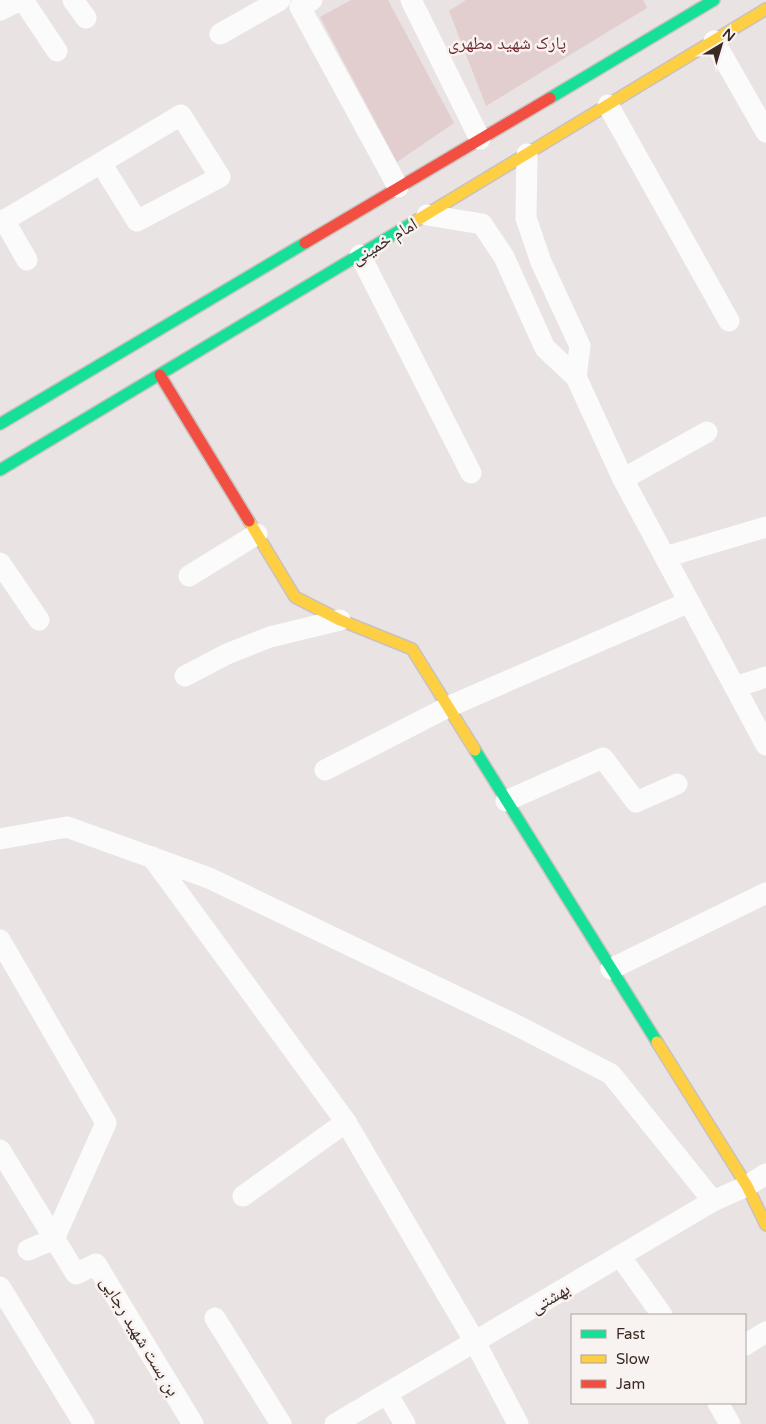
<svg xmlns="http://www.w3.org/2000/svg" width="766" height="1424" font-family="'Varela Round','Noto Naskh Arabic',sans-serif">
	<style>
		.park { fill: #e2cdcf }
		.lines { fill: none; stroke-linecap: round; stroke-linejoin: round }
		.fast-casing { stroke: #c8c2bf; stroke-width: 14 }
		.slow-casing { stroke: #c8c2bf; stroke-width: 14 }
		.jam-casing { stroke: #c8c2bf; stroke-width: 14 }
		.street { stroke: #fcfbfb; stroke-width: 21 }
		.fast { stroke: #16e098; stroke-width: 11 }
		.slow { stroke: #ffcf43; stroke-width: 11 }
		.jam { stroke: #f24e42; stroke-width: 11 }
		.labels { text-anchor: middle; stroke-width: 5; stroke-linejoin: round; paint-order: stroke }
		.park-label { font-size: 18px; fill: #712d2f; stroke: #f8f2f1 }
		.street-label { font-size: 18px; fill: #3b2922; stroke: #f8f2f1 }
	</style>
	<rect width="100%" height="100%" fill="#e9e4e3"/>
	<g class="park">
		<polygon points="351,0 388,0 454,123 397,162 320,17"/>
		<polygon points="466,0 643,0 647,8 486,106 449,11"/>
	</g>
	<g class="lines">
		<defs>
			<g id="fast">
				<polyline points="550,98 714,0"/>
				<polyline points="0,424 305,243"/>
				<polyline points="0,470 414,222"/>
				<polyline points="475,750 657,1042"/>
			</g>
			<g id="slow">
				<polyline points="414,222 766,9"/>
				<polyline points="249,521 295,597 340,620 412,649 475,750"/>
				<polyline points="657,1042 747,1186 766,1225"/>
			</g>
			<g id="jam">
				<polyline points="305,243 550,98"/>
				<polyline points="160,375 249,521"/>
			</g>
		</defs>
		<use href="#fast" class="fast-casing"/>
		<use href="#slow" class="slow-casing"/>
		<use href="#jam" class="jam-casing"/>
		<g class="street">
			<polyline points="23,0 57,51"/>
			<polyline points="73,0 86,18"/>
			<polyline points="312,0 300,7 398,187"/>
			<polyline points="411,0 480,139"/>
			<polyline points="0,10 20,0"/>
			<polyline points="220,34 280,0"/>
			<polyline points="714,41 766,132"/>
			<polyline points="608,105 729,321"/>
			<polyline points="427,215 482,224 504,257 545,348 576,377 580,346 541,262 526,218 527,154"/>
			<polyline points="4,220 27,260"/>
			<polyline points="0,223 181,115 220,177 137,221 101,163"/>
			<polyline points="360,255 471,473"/>
			<polyline points="576,377 623,479 766,745"/>
			<polyline points="623,479 707,432"/>
			<polyline points="665,557 766,527"/>
			<polyline points="0,563 39,620"/>
			<polyline points="189,576 257,534"/>
			<polyline points="185,676 227,654 270,637 340,620"/>
			<polyline points="735,687 766,677"/>
			<polyline points="325,770 448,707 689,602"/>
			<polyline points="506,801 603,758 636,802 677,784"/>
			<polyline points="0,839 67,827 209,878 512,1023 611,1074 713,1201"/>
			<polyline points="152,857 346,1122 475,1342 518,1424"/>
			<polyline points="0,940 106,1123 54,1239 28,1250"/>
			<polyline points="611,969 766,893"/>
			<polyline points="0,1150 76,1274 96,1264 193,1424"/>
			<polyline points="243,1196 346,1122"/>
			<polyline points="620,1256 662,1315"/>
			<polyline points="0,1287 84,1424"/>
			<polyline points="215,1318 281,1424"/>
			<polyline points="745,1345 766,1332"/>
			<polyline points="387,1394 405,1424"/>
			<polyline points="718,1403 730,1424"/>
			<polyline points="335,1424 713,1201 747,1186 766,1174"/>
		</g>
		<use href="#fast" class="fast"/>
		<use href="#slow" class="slow"/>
		<use href="#jam" class="jam"/>
	</g>
	<g class="labels">
		<g class="park-label">
			<text x="507" y="49">پارک شهید مطهری</text>
		</g>
		<g class="street-label">
			<text transform="translate(384 241) rotate(-31)" y="6">امام خمینی</text>
			<text transform="translate(550 1298) rotate(-31)" y="6">بهشتی</text>
			<text transform="translate(140 1336) rotate(59)" y="6">بن بست شهید رجایی</text>
		</g>
	</g>
	<rect x="571" y="1314" width="175" height="90" fill="#f8f2f1" stroke="#aca29e"/>
	<rect x="581" y="1330" width="25" height="8" fill="#16e098" stroke="#aca29e"/>
	<text x="616" y="1339" font-size="15" fill="#3b2922">Fast</text>
	<rect x="581" y="1355" width="25" height="8" fill="#ffcf43" stroke="#aca29e"/>
	<text x="616" y="1364" font-size="15" fill="#3b2922">Slow</text>
	<rect x="581" y="1380" width="25" height="8" fill="#f24e42" stroke="#aca29e"/>
	<text x="616" y="1389" font-size="15" fill="#3b2922">Jam</text>
	<g transform="translate(721 45) rotate(38)" stroke="#f8f2f1" stroke-width="4" paint-order="stroke">
	<path d="M0-4L9 19L0 12L-9 19Z" fill="#3b2922"/>
	<text y="-8" font-size="14" font-weight="bold" text-anchor="middle" fill="#3b2922">N</text>
	</g>
</svg>
